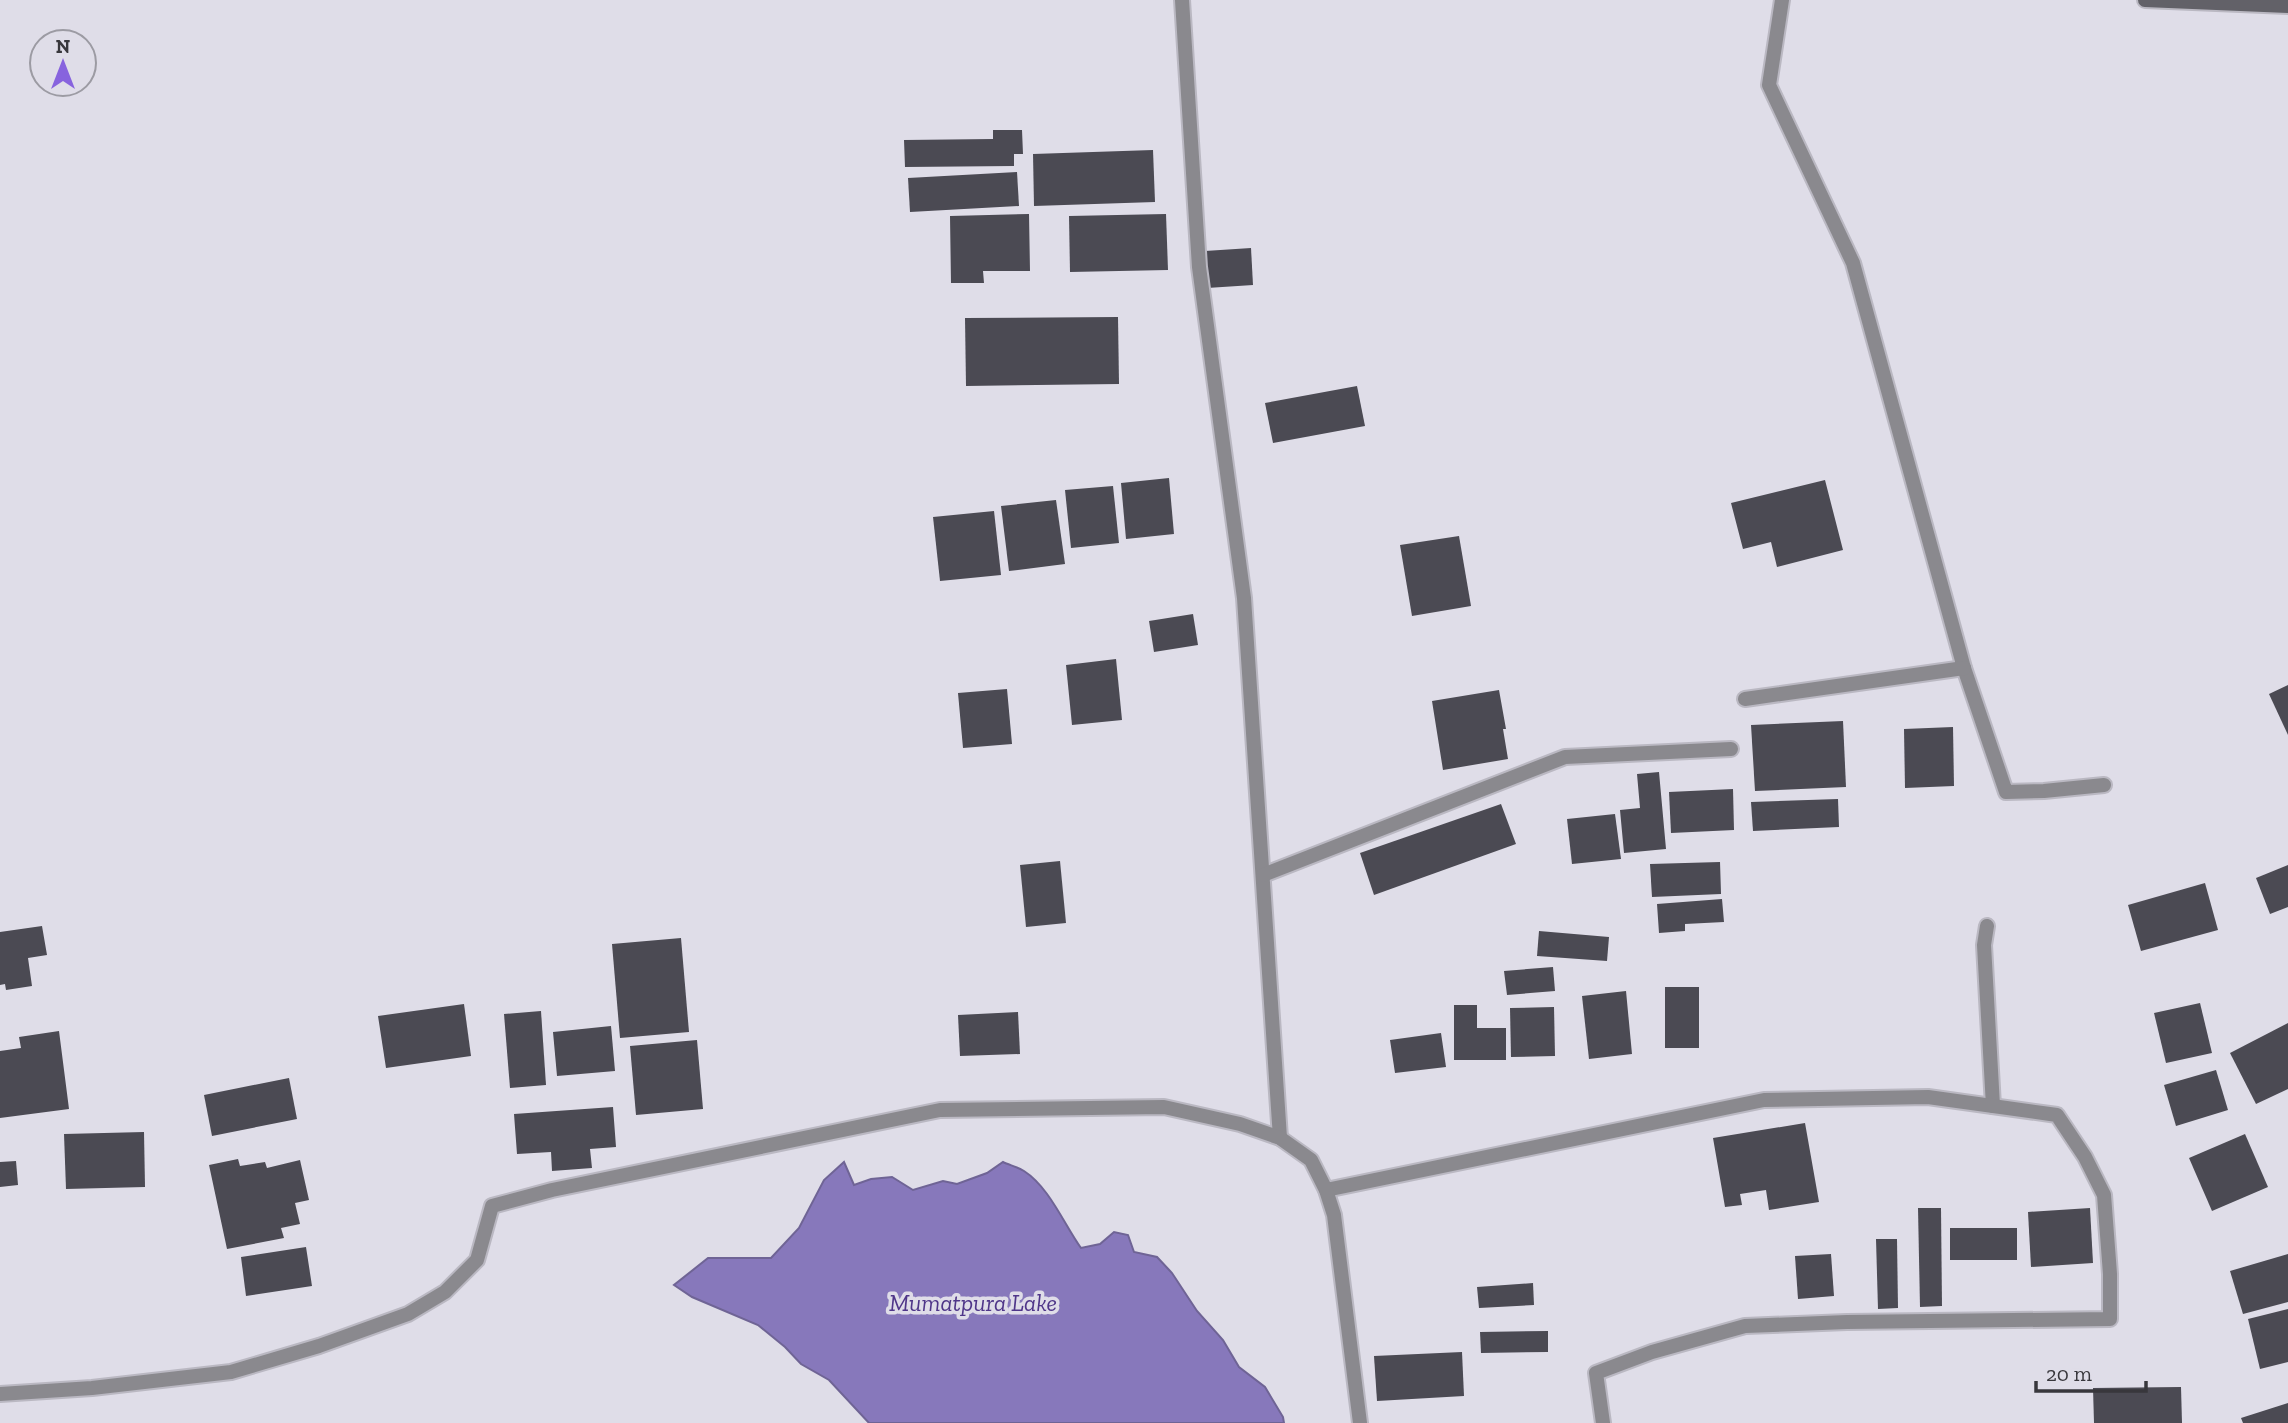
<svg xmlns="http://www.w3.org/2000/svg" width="2288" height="1423" font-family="'Zilla Slab',serif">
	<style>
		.water { fill: #8778bb; stroke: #6f6495; stroke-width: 2 }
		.building { fill: #4b4a53 }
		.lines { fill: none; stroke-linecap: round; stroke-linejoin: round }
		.street-casing { stroke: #bab8c2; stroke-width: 18 }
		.secondary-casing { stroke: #bab8c2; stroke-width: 18 }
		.street { stroke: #8a898e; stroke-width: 14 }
		.secondary { stroke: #626168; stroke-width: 14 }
		.labels { text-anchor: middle; stroke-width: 7; stroke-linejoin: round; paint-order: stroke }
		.water-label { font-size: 24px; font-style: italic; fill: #4f3689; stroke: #dfdde8 }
	</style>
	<rect width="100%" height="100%" fill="#dfdde8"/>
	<path class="water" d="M844,1162L854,1185L871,1179L892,1177L913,1190L943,1181L957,1184L987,1173L1003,1162C1009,1165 1018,1167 1024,1171C1049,1187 1064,1224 1081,1248L1100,1244L1114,1232L1128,1235L1134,1252L1157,1257L1172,1273L1197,1311L1223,1340L1239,1367L1265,1387L1283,1417L1284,1423H869L829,1380L801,1364L785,1347L758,1325L692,1297L674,1285L708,1258H771L799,1228L824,1180Z"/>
	<g class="building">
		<polygon points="993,130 1022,130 1023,154 1014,154 1014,166 905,167 904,140 993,139"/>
		<polygon points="1153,150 1155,202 1034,206 1033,154"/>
		<polygon points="1017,172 1019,206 910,212 908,178"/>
		<polygon points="1029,214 1030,271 983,271 984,283 951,283 950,216"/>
		<polygon points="1166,214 1168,270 1070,272 1069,216"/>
		<polygon points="1251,248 1253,285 1207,288 1205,251"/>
		<polygon points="1118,317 1119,384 966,386 965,318"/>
		<polygon points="1357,386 1365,426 1273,443 1265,403"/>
		<polygon points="1169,478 1174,534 1126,539 1121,483"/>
		<polygon points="1825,480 1843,550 1777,567 1771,542 1743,549 1731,503"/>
		<polygon points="1113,486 1119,543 1071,548 1065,490"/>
		<polygon points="1056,500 1065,564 1009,571 1001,506"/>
		<polygon points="994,511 1001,575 940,581 933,517"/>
		<polygon points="1459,536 1471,606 1412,616 1400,545"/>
		<polygon points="1193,614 1198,645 1154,652 1149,621"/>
		<polygon points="1116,659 1122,720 1072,725 1066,665"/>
		<polygon points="2288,685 2288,735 2269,694"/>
		<polygon points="1007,689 1012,744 963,748 958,693"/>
		<polygon points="1499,690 1506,729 1503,729 1508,759 1443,770 1432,701"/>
		<polygon points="1843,721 1846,787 1755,791 1751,725"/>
		<polygon points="1953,727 1954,786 1905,788 1904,729"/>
		<polygon points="1659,772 1666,849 1624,853 1620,810 1640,808 1637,774"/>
		<polygon points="1733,789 1734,830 1671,833 1669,792"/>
		<polygon points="1838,799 1839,827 1753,831 1751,802"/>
		<polygon points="1501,804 1516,844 1374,895 1360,853"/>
		<polygon points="1615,814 1621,859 1572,864 1567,819"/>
		<polygon points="1060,861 1066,923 1026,927 1020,865"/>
		<polygon points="1720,862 1721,894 1652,897 1650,864"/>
		<polygon points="2288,865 2288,907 2270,914 2256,878"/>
		<polygon points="2205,883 2218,930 2141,951 2128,905"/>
		<polygon points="1722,899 1724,922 1685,924 1685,931 1659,933 1657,904"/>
		<polygon points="42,926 47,955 28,958 32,986 6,990 5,984 0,985 0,932"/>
		<polygon points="1539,931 1609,937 1607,961 1537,956"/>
		<polygon points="681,938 689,1032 620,1038 612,944"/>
		<polygon points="1553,967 1555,991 1507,995 1504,971"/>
		<rect x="1665" y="987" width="34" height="61"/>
		<polygon points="1626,991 1632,1054 1589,1059 1582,996"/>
		<polygon points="2200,1003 2212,1053 2166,1063 2154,1013"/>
		<polygon points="464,1004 471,1056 386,1068 378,1016"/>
		<polygon points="1454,1005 1477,1005 1477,1028 1506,1028 1506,1060 1454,1060"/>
		<polygon points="1554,1007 1555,1056 1511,1057 1510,1008"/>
		<polygon points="541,1011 546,1085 510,1088 504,1014"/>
		<polygon points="1018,1012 1020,1054 960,1056 958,1015"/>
		<polygon points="2288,1023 2288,1089 2256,1104 2230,1053"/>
		<polygon points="611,1026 615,1071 557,1076 553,1032"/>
		<polygon points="59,1031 69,1109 0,1118 0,1051 21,1048 19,1037"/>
		<polygon points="1441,1033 1446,1067 1395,1073 1390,1040"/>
		<polygon points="697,1040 703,1109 636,1115 630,1046"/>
		<polygon points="2216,1070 2228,1110 2176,1126 2164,1085"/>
		<polygon points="289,1078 297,1119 212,1136 204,1095"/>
		<polygon points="613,1107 616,1147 590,1149 592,1168 552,1171 551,1152 517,1154 514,1114"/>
		<polygon points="1805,1123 1819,1202 1769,1210 1766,1190 1740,1194 1742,1205 1725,1207 1713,1138"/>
		<polygon points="144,1132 145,1187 66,1189 64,1134"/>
		<polygon points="2245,1134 2268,1187 2212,1211 2189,1158"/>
		<polygon points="238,1159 240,1166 265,1162 267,1168 300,1160 309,1200 295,1203 300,1224 281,1228 284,1238 227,1249 209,1165"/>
		<polygon points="16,1161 18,1185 0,1187 0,1162"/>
		<polygon points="1918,1208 1941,1208 1942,1306 1920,1307"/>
		<polygon points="2090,1208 2093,1263 2031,1267 2028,1212"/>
		<rect x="1950" y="1228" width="67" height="32"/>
		<polygon points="1876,1239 1897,1239 1898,1308 1878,1309"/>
		<polygon points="306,1247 312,1286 246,1296 241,1257"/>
		<polygon points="1831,1254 1834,1296 1798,1299 1795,1256"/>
		<polygon points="2288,1254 2288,1302 2243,1314 2230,1271"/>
		<polygon points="1533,1283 1534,1305 1479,1308 1477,1287"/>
		<polygon points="2288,1309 2288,1362 2260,1369 2248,1319"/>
		<polygon points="1548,1331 1548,1352 1481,1353 1480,1332"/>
		<polygon points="1462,1352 1464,1396 1377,1401 1374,1356"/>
		<polygon points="2181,1387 2182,1423 2094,1423 2093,1388"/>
		<polygon points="2288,1403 2288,1423 2243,1423 2241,1418"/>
	</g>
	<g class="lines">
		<defs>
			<g id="street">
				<polyline points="1182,0 1199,267 1244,598 1280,1138"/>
				<polyline points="1782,0 1769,85 1853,263 1964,668 2006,792 2044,791 2104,785"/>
				<polyline points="1745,699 1964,668"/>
				<polyline points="1263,875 1565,757 1731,749"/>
				<polyline points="1987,926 1984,945 1993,1106"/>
				<polyline points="1326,1190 1764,1100 1928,1097 2057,1115 2085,1157 2104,1195 2110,1274 2110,1319 1847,1322 1745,1326 1652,1352 1596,1373 1603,1423"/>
				<polyline points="0,1394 92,1388 231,1372 319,1346 408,1314 445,1292 477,1260 492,1206 552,1190 940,1110 1164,1107 1240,1124 1280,1138 1311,1160 1326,1190 1334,1215 1360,1423"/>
			</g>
			<polyline id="secondary" points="2145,0 2288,6"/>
		</defs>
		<use href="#street" class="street-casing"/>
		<use href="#secondary" class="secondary-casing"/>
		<use href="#street" class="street"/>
		<use href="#secondary" class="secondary"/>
	</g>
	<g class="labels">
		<g class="water-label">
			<text x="973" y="1311">Mumatpura Lake</text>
		</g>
	</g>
	<g transform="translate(63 63)"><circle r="33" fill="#dfdde8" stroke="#9c9ba3" stroke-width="2"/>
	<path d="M0-5L12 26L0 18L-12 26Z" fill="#8763de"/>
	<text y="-10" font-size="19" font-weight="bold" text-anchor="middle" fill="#38373c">N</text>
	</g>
	<path d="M2036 1381v10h110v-10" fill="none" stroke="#38373c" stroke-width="3.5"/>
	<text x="2046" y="1381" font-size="21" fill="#38373c" stroke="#dfdde8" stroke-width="5" paint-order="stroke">20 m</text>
</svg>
